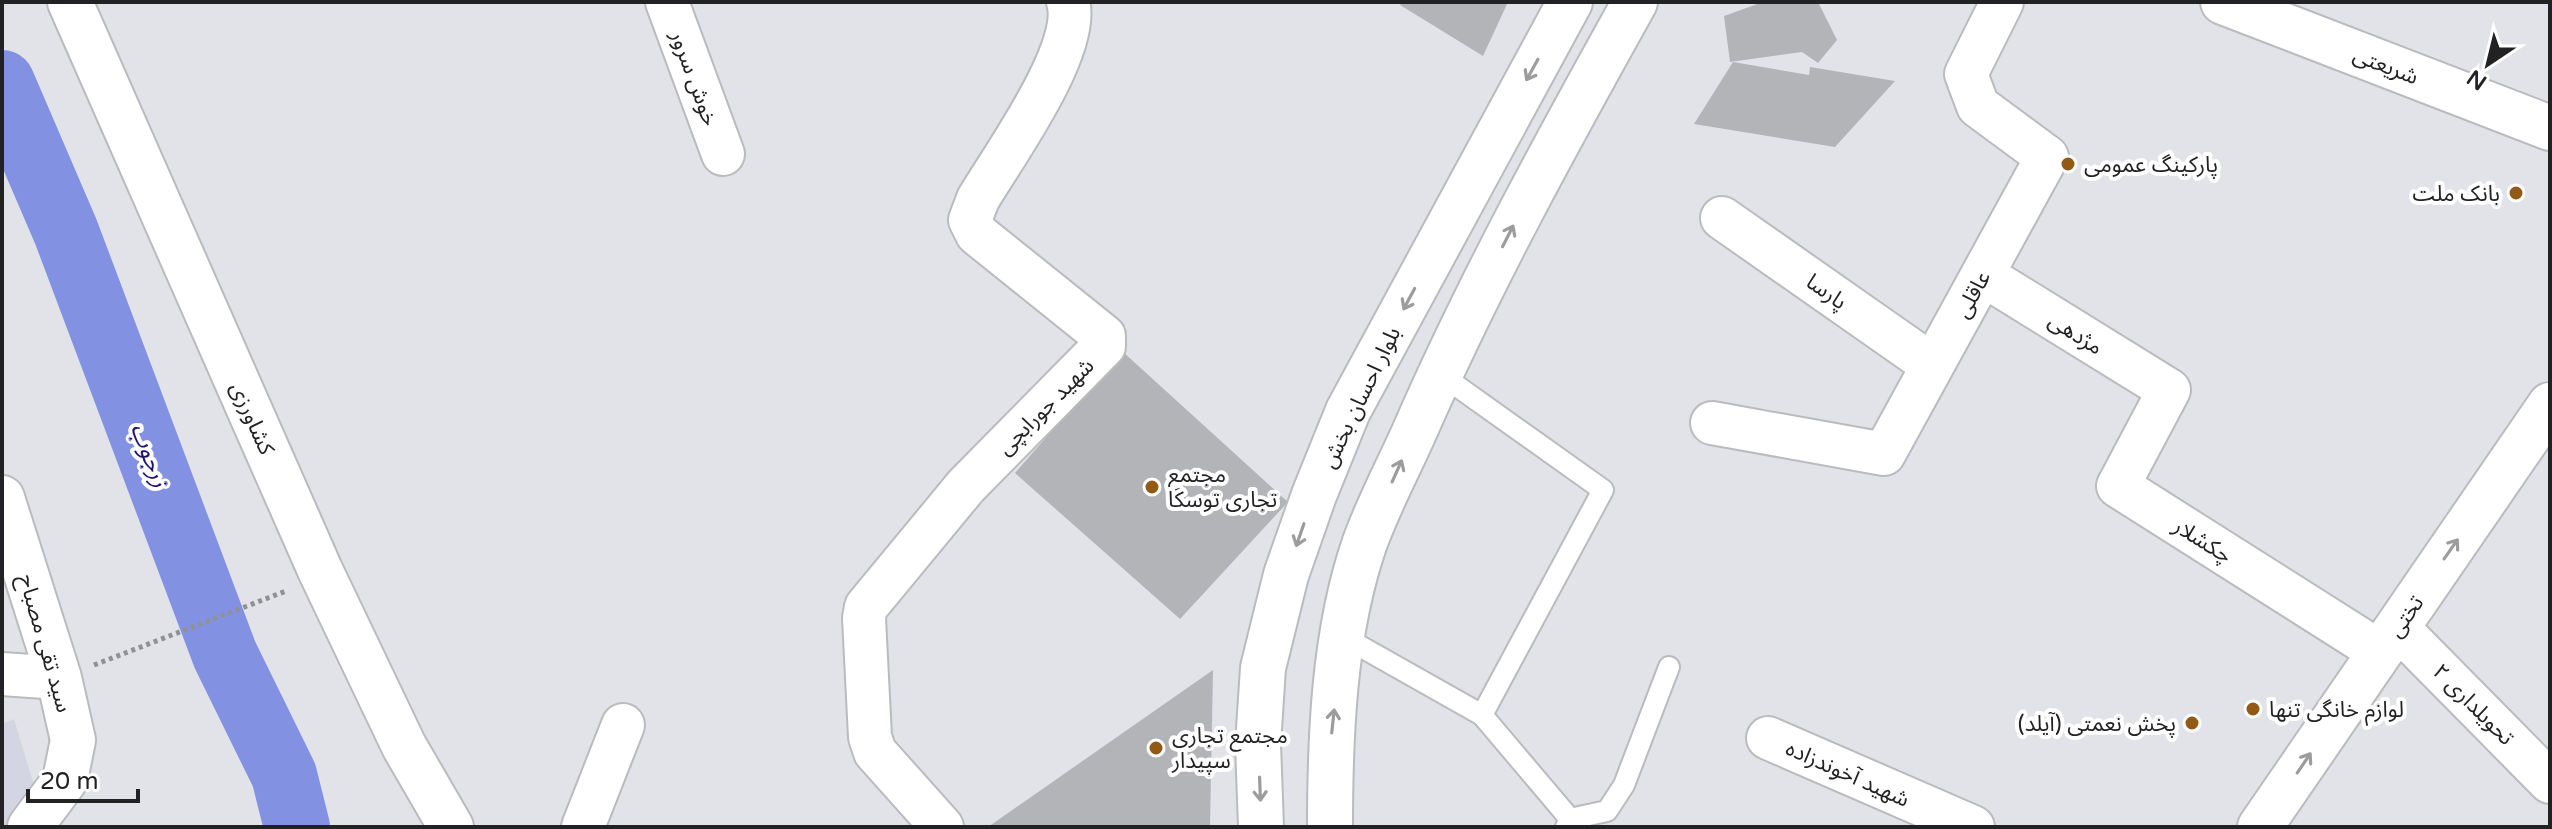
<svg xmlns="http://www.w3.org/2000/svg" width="2552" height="829" font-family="'Varela Round','Noto Sans Arabic',sans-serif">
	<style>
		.built { fill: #d3d6e2 }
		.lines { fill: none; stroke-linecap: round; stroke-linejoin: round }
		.river { stroke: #8391e3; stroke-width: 66 }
		.building { fill: #b3b4b8 }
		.lane-casing { stroke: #babbbf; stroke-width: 24 }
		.street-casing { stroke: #babbbf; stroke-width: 46 }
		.secondary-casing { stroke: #babbbf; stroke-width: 48 }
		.primary-casing { stroke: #babbbf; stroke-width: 48 }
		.path { stroke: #909194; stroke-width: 5; stroke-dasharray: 4 4; stroke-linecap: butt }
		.lane { stroke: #fff; stroke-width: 20 }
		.street { stroke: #fff; stroke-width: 42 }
		.secondary { stroke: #fff; stroke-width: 44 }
		.primary { stroke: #fff; stroke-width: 44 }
		.oneway { stroke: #9c9c9c }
		.poi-dot { fill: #925a14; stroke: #fff; stroke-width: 3 }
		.labels { text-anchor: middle; stroke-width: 8; stroke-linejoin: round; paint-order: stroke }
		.street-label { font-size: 22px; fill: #222224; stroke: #fff }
		.poi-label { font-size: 22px; fill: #222224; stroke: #fff; text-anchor: start }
		.water-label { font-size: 24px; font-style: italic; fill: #1d1373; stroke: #fff }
	</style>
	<rect width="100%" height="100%" fill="#e2e3e8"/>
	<polygon class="built" points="14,719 36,792 7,827 2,827 2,724"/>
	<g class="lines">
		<polyline class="river" points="2,83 66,232 225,655 284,775 297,827"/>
	</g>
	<g class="building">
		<polygon points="1402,2 1508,2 1483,56 1400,5"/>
		<polygon points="1763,2 1818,2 1837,40 1818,63 1802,52 1730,62 1724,16"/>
		<polygon points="1733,62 1809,75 1810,67 1895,81 1835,147 1694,124"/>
		<polygon points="1122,351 1288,502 1180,619 1015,473"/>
		<polygon points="1213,670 1210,827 988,827"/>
	</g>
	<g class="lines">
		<defs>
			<g id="lane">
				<polyline points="1440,374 1603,490 1482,715"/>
				<polyline points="1342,636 1482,715 1570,819 1566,827"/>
				<polyline points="1570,819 1607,811 1624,785 1669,667"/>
			</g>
			<g id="street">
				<polyline points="667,2 723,154"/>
				<polyline points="1722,218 1932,365"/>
				<polyline points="1983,275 2169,390 2118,486 2380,652"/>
				<polyline points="1712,423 1884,454 2047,157 1978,106 1966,74 2002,2"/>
				<polyline points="2397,627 2550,782"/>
				<polyline points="2,674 59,678"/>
				<polyline points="1768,738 1973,827"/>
				<polyline points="583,827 623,725"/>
				<path d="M942,827L875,752L870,737L864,618L866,607L966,486L1104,346V336L977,234L970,220L978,199C1003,157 1082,48 1068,2"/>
			</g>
			<g id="secondary">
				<polyline points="70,2 320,570 404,746 451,827"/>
				<polyline points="2223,2 2550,128"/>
				<polyline points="2,498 59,678 73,740 65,780 30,827"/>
				<polyline points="2260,827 2550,405"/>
			</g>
			<g id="primary">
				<polyline points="1261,827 1258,744 1263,668 1286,575 1314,495 1348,411 1570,2"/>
				<path d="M1330,827C1330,734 1334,633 1364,545C1378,505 1399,467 1416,428C1480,282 1557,142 1635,2"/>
			</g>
		</defs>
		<use href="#lane" class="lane-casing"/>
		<use href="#street" class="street-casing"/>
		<use href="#secondary" class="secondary-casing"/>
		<use href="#primary" class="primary-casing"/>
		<polyline class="path" points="94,665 286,591"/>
		<use href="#lane" class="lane"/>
		<use href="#street" class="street"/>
		<use href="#secondary" class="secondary"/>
		<use href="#primary" class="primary"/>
	</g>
	<defs><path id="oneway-shaft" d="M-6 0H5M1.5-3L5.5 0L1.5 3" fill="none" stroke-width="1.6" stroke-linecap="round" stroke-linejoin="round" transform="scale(2)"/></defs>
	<g class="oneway">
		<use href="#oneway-shaft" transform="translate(1532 70) rotate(119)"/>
		<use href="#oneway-shaft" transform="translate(1508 236) rotate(-63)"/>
		<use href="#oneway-shaft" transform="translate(1409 299) rotate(118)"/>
		<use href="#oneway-shaft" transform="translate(1397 471) rotate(-66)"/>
		<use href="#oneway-shaft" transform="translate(1300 535) rotate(109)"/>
		<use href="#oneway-shaft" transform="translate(2451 549) rotate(-55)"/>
		<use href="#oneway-shaft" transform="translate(1333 721) rotate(-84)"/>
		<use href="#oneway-shaft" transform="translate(2304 763) rotate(-56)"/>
		<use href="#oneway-shaft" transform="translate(1260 789) rotate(88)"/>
	</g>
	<g class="poi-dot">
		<circle cx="2068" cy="164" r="8"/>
		<circle cx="2516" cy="193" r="8"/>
		<circle cx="1152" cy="487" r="8"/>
		<circle cx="2253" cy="709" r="8"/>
		<circle cx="2192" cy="723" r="8"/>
		<circle cx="1156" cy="748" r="8"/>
	</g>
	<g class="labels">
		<g class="street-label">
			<text transform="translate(2386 65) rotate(21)" y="8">شریعتی</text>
			<text transform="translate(695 78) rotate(70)" y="8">خوش سرور</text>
			<text transform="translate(1827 291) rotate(35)" y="8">پارسا</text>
			<text transform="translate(1972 294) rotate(-61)" y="8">عاقلی</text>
			<text transform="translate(2076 333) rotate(32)" y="8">مژدهی</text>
			<text transform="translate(1360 397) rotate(-64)" y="8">بلوار احسان بخش</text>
			<text transform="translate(1045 406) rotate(-45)" y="8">شهید جورابچی</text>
			<text transform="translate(253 418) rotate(66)" y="8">کشاورزی</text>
			<text transform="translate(2203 540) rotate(32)" y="8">چکشلار</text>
			<text transform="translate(2405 616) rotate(-55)" y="8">تختی</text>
			<text transform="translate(46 643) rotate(74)" y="8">سید تقی مصباح</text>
			<text transform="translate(2474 704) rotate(45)" y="8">تحویلداری ۲</text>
			<text transform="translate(1848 773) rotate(24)" y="8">شهید آخوندزاده</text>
		</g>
		<g class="poi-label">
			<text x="2084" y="172">پارکینگ عمومی</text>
			<text x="2500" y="201" text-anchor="end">بانک ملت</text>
			<text x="1168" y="482">مجتمع<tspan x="1168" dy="25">تجاری توسکا</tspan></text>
			<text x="2269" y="717">لوازم خانگی تنها</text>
			<text x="2176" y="731" text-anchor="end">پخش نعمتی (آیلد)</text>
			<text x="1172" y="743">مجتمع تجاری<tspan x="1172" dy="25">سپیدار</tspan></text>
		</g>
		<g class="water-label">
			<text transform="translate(150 455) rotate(69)" y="8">زرجوب</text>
		</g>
	</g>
	<rect width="2552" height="829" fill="none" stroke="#222224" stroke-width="8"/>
	<g transform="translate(2488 64) rotate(215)" stroke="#ffffff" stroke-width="6" paint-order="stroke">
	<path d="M0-6L14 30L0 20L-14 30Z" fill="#222224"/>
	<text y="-12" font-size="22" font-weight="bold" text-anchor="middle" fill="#222224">N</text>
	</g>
	<path d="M28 789v12h110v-12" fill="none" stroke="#222224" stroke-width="4"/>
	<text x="40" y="789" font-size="24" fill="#222224" stroke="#ffffff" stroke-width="6" paint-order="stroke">20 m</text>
</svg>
